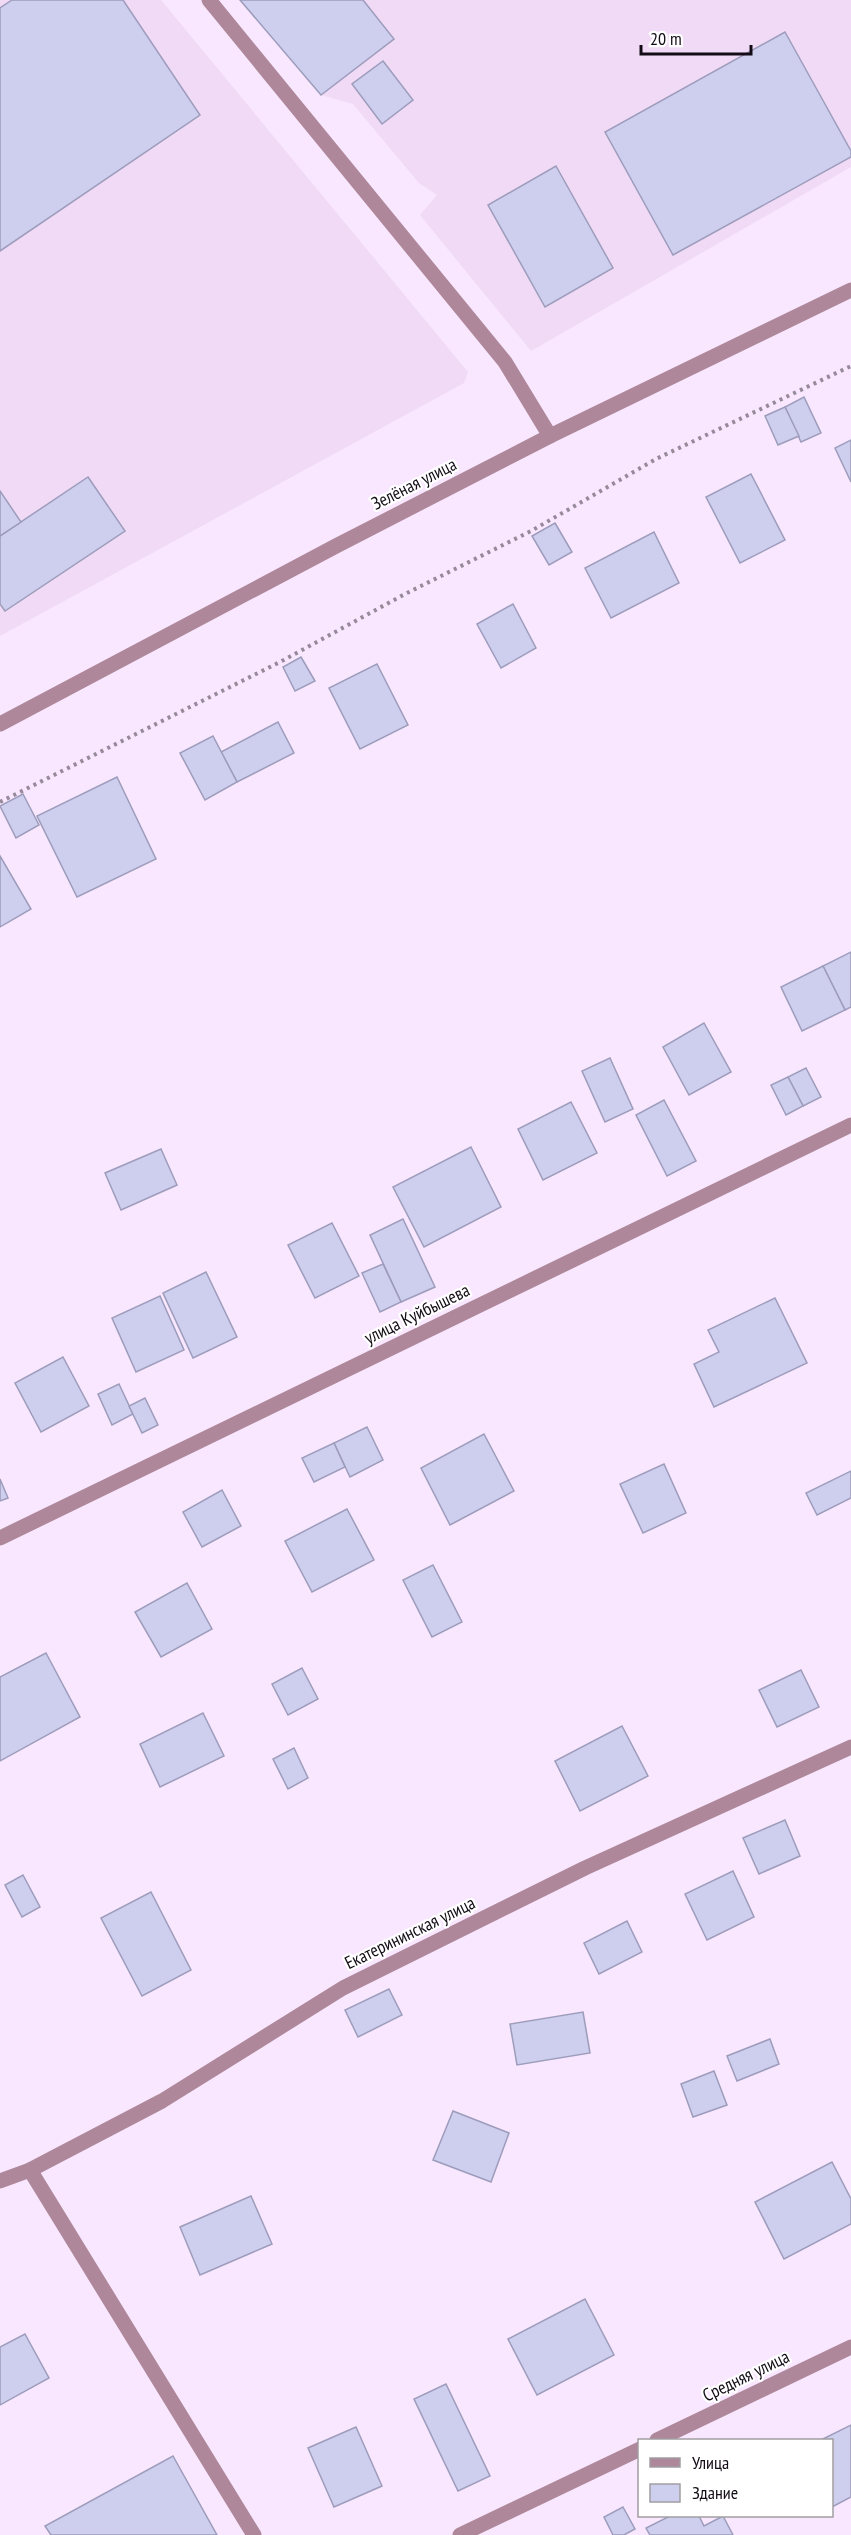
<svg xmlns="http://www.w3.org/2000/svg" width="851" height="2535" font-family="'PT Sans Narrow',sans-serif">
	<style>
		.built { fill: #f0daf6 }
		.building { fill: #ceceef; stroke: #9d9cbb; stroke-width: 1.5 }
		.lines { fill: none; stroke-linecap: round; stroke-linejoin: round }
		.path { stroke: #96899a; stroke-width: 4; stroke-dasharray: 3 4.5; stroke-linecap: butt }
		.lane { stroke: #ae879a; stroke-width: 15 }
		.street { stroke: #ae879a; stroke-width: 15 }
		.labels { text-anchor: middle; stroke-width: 4.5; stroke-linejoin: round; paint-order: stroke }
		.street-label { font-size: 18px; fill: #130c16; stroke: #fff }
	</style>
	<rect width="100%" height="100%" fill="#f8e7fe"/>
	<g class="built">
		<polygon points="0,0 161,0 468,372 464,383 0,636"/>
		<polygon points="240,0 851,0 851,167 531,351 420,215 437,195 419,183 353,104 321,95"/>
	</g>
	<g class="building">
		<polygon points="12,0 123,0 200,115 0,251 0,8"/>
		<polygon points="240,0 363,0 394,39 321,95"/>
		<polygon points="785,32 851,151 851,157 673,255 605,132"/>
		<polygon points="383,61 413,100 382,124 352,84"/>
		<polygon points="556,166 613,268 545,307 488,205"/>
		<polygon points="804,397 821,433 801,442 785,407"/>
		<polygon points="785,407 799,436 778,445 765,416"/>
		<polygon points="851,440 851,482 835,448"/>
		<polygon points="751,474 785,540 740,563 706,497"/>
		<polygon points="88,477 125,531 5,611 0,604 0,536"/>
		<polygon points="0,491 21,522 0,536"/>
		<polygon points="555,523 572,552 549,565 532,536"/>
		<polygon points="654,532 679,583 611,618 585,568"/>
		<polygon points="513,604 536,648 501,668 477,624"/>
		<polygon points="301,657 315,681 295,691 283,667"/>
		<polygon points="377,664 408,725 360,749 329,688"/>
		<polygon points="278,722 294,753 237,782 221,752"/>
		<polygon points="213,736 237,782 205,800 180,753"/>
		<polygon points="117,777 156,859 77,897 37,816"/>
		<polygon points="23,794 39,825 16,838 0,806"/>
		<polygon points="0,856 31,909 0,927"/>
		<polygon points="851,952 851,1007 845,1010 823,966"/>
		<polygon points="823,966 845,1010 802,1031 781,987"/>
		<polygon points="704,1023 731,1072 689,1095 663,1047"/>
		<polygon points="610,1058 633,1109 605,1122 582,1071"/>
		<polygon points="806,1068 821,1097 803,1106 788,1077"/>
		<polygon points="788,1077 803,1106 786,1115 771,1085"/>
		<polygon points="664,1100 696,1161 667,1176 636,1115"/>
		<polygon points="571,1102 597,1153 543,1180 518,1129"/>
		<polygon points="471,1147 501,1207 424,1247 393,1187"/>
		<polygon points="161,1149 177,1185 121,1210 105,1173"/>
		<polygon points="403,1219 435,1287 401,1302 370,1235"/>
		<polygon points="332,1223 359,1276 315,1298 288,1245"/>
		<polygon points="383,1264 401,1302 380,1312 362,1273"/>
		<polygon points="206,1272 237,1337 193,1358 163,1293"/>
		<polygon points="160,1296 184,1350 136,1372 112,1318"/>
		<polygon points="775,1298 807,1363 714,1407 694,1364 719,1352 708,1330"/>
		<polygon points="63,1357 89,1406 41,1432 15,1383"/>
		<polygon points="119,1384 133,1414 112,1425 98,1394"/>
		<polygon points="145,1398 158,1425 142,1433 129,1406"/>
		<polygon points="367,1427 383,1460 350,1477 334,1443"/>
		<polygon points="484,1434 514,1491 450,1525 421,1468"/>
		<polygon points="334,1443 345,1467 314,1482 302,1458"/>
		<polygon points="664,1464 686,1513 643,1533 620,1484"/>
		<polygon points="851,1471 851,1498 817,1515 806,1493"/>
		<polygon points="0,1479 8,1498 0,1501"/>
		<polygon points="222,1490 241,1526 202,1547 183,1512"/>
		<polygon points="347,1509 374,1560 312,1592 285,1541"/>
		<polygon points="433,1565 462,1622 432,1637 403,1580"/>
		<polygon points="187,1583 212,1629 161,1657 135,1612"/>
		<polygon points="46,1653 80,1717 0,1761 0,1677"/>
		<polygon points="302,1668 318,1699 288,1715 272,1684"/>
		<polygon points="801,1670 819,1707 777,1727 759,1690"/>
		<polygon points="203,1713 224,1756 160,1787 140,1744"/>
		<polygon points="622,1726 648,1776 580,1811 555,1761"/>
		<polygon points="294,1748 308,1778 288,1789 273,1759"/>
		<polygon points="785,1820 800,1856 759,1874 743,1838"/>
		<polygon points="733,1871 754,1917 707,1940 685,1894"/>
		<polygon points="23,1875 40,1907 22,1917 5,1885"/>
		<polygon points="151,1892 191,1970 142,1996 101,1918"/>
		<polygon points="627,1921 642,1952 599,1974 584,1943"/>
		<polygon points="389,1989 402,2015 358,2037 345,2010"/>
		<polygon points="583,2012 590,2053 517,2065 510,2024"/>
		<polygon points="770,2039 779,2064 737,2081 727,2056"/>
		<polygon points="714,2071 727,2105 693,2117 681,2084"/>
		<polygon points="453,2111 509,2133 491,2182 433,2160"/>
		<polygon points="832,2162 851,2199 851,2224 784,2259 755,2202"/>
		<polygon points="251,2196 272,2244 200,2275 180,2227"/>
		<polygon points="585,2299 614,2355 537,2395 508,2339"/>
		<polygon points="25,2334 49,2378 0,2405 0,2347"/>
		<polygon points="446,2384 490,2476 458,2491 414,2399"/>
		<polygon points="851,2425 851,2497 832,2507 832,2440 821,2440"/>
		<polygon points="356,2427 382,2486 334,2507 308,2448"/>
		<polygon points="173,2456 217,2535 51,2535 45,2526"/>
		<polygon points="623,2507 635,2529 624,2535 613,2535 604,2517"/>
		<polygon points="670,2516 699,2516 704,2526 723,2516 733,2535 650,2535 646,2528"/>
	</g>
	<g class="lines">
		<polyline class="path" points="0,802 280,662 405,594 531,531 656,459 851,366"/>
		<polyline class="lane" points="209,0 505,362 550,436"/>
		<g class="street">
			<polyline points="0,724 336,546 550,436 851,290"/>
			<polyline points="0,1538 851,1125"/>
			<polyline points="30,2170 254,2535"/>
			<polyline points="0,2181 30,2170 162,2101 343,1988 585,1868 851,1747"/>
			<polyline points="657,2440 851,2347"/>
			<polyline points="460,2535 640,2449"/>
		</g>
	</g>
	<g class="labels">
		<g class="street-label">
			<text transform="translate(414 484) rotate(-27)" y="6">Зелёная улица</text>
			<text transform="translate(417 1314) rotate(-26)" y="6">улица Куйбышева</text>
			<text transform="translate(410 1933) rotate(-26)" y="6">Екатерининская улица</text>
			<text transform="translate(746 2376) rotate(-26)" y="6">Средняя улица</text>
		</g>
	</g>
	<rect x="638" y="2439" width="195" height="78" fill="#ffffff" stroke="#a19ea2" stroke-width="1.5"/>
	<rect x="650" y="2458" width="30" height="9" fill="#ae879a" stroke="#a19ea2" stroke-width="1.5"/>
	<text x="692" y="2469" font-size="18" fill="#130c16">Улица</text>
	<rect x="650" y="2484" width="30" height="18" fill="#ceceef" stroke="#a19ea2" stroke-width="1.5"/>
	<text x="692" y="2499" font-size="18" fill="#130c16">Здание</text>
	<path d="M641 45v9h110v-9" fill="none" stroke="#130c16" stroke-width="3"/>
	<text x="650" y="45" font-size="18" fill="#130c16" stroke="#ffffff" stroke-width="4.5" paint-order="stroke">20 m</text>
</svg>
